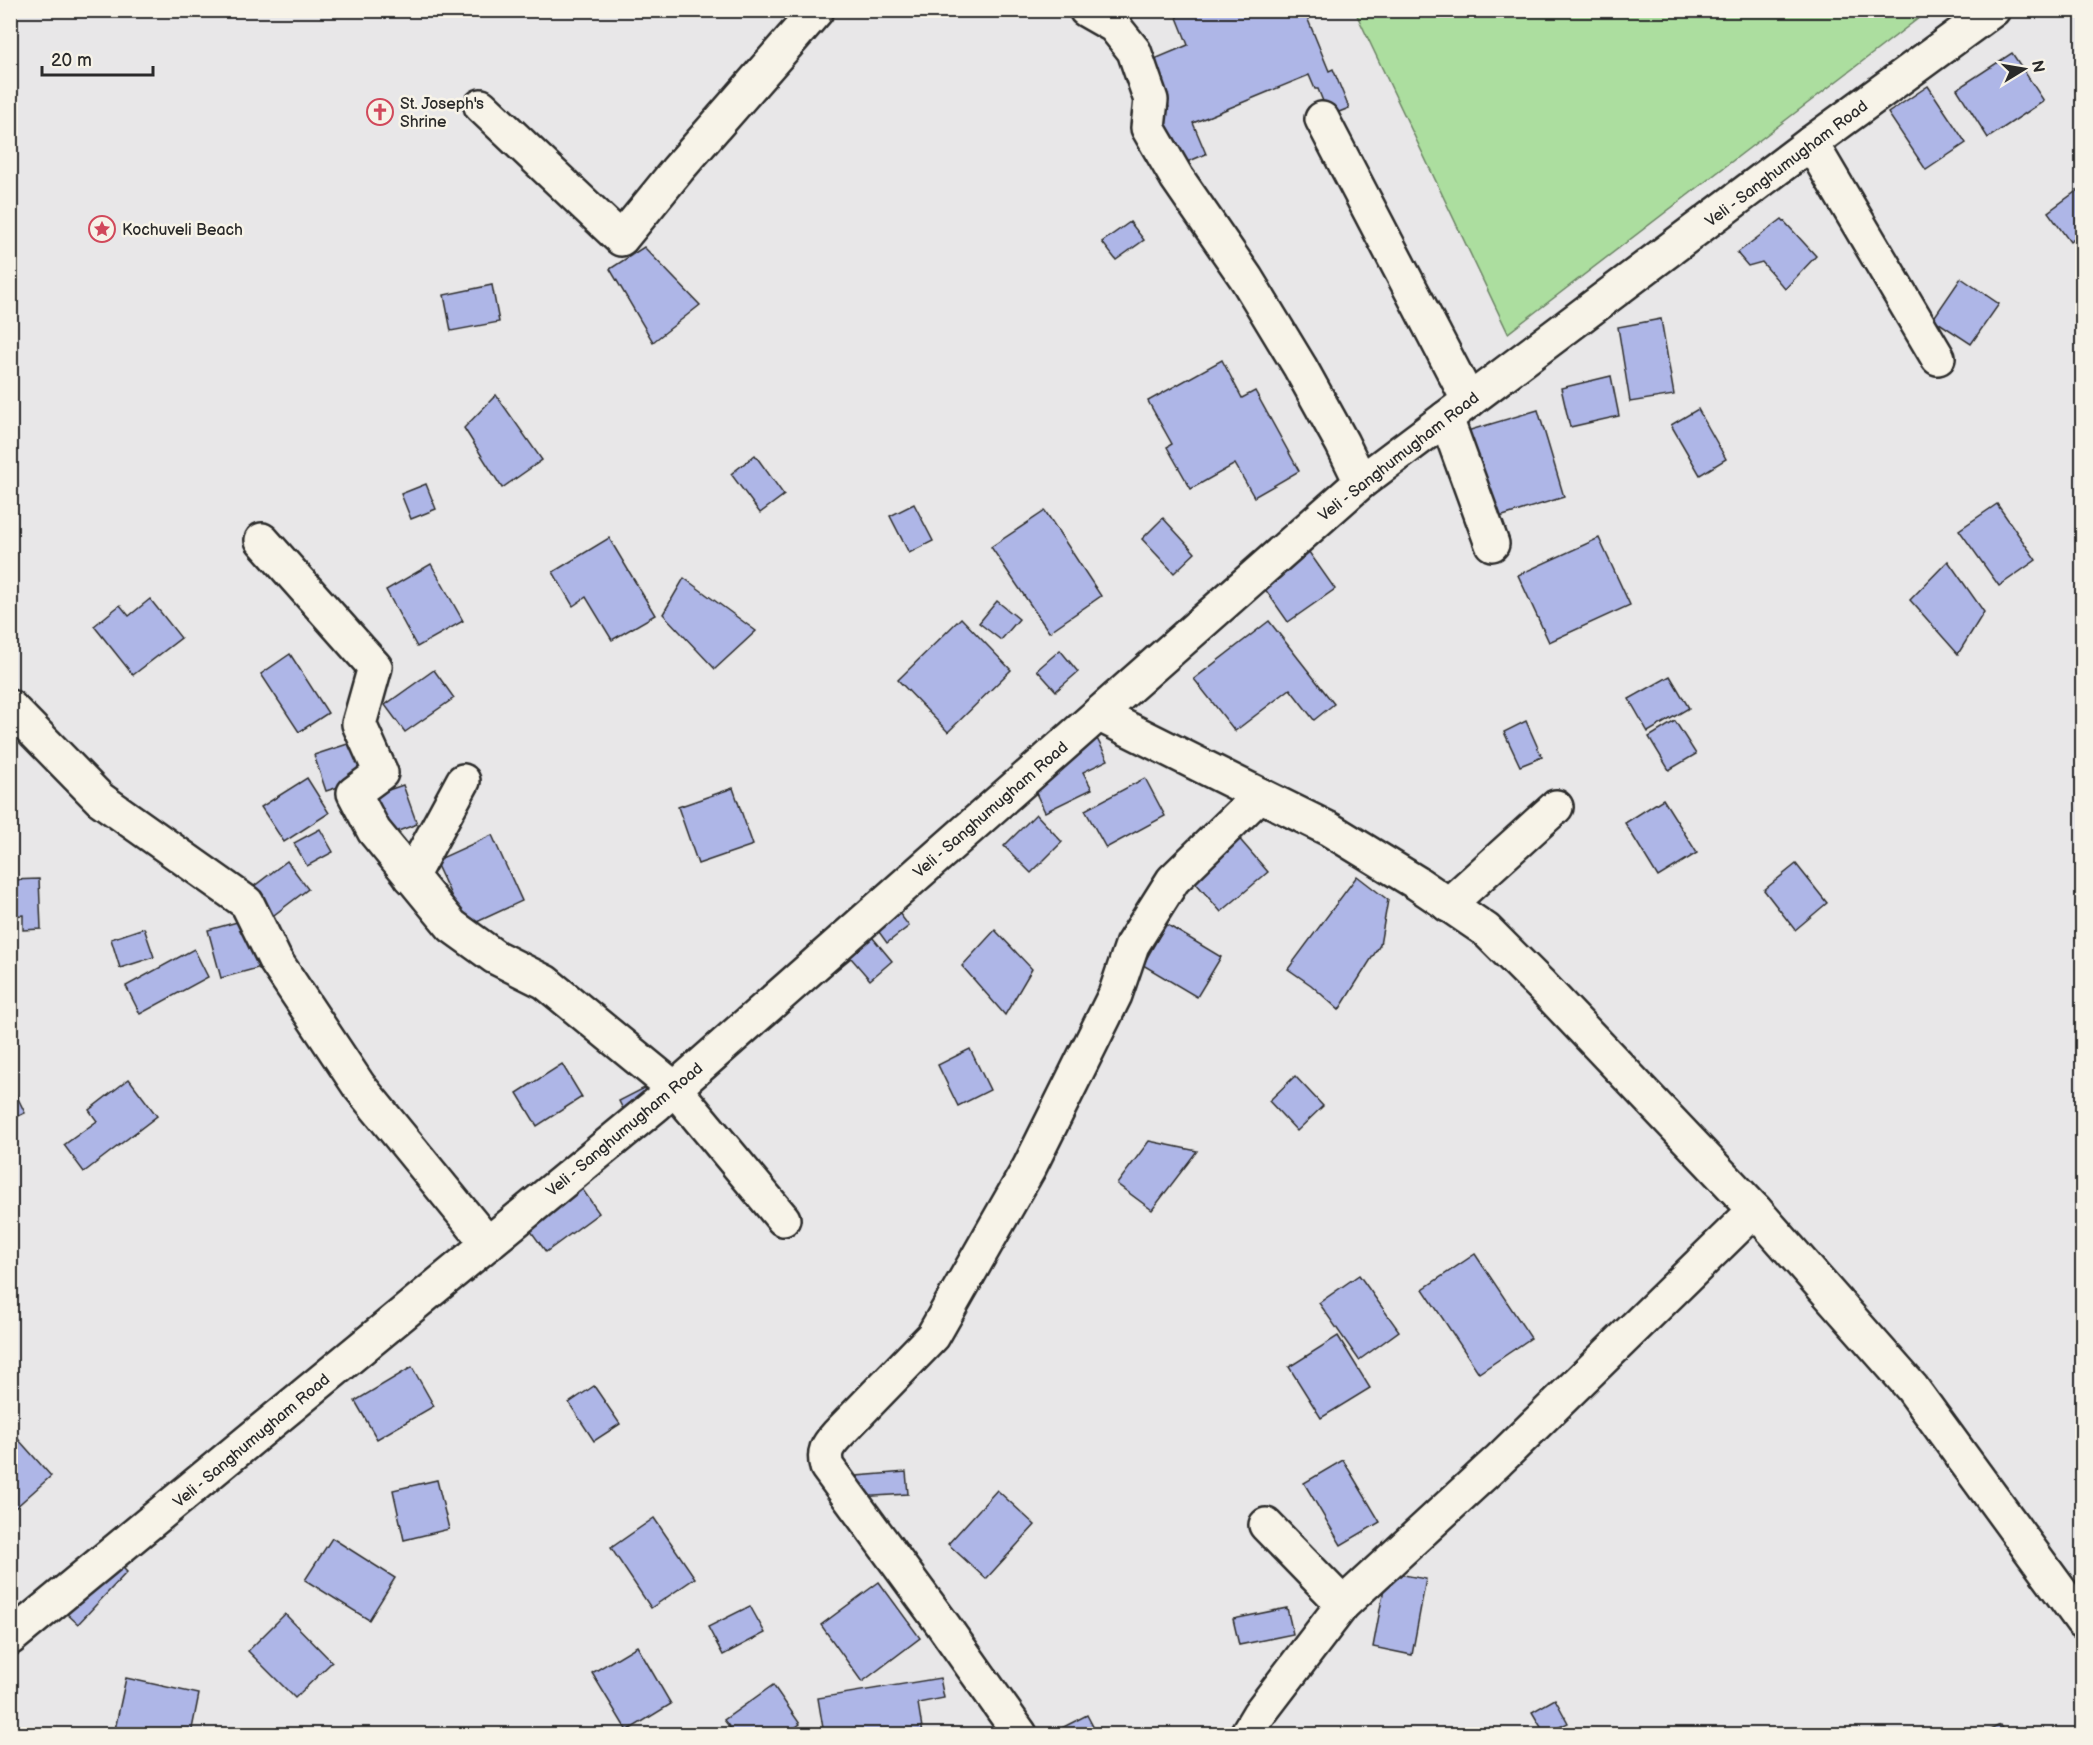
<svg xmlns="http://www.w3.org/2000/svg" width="2093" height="1745" font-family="'Balsamiq Sans',sans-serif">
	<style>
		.green { fill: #acde9f; stroke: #6c8465; stroke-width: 1.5 }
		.building { fill: #aeb6e7; stroke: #2b2b2b; stroke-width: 1.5 }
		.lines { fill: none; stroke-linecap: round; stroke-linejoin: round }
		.minor-casing { stroke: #2b2b2b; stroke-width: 38 }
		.secondary-casing { stroke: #2b2b2b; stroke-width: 38 }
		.minor { stroke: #f7f3e8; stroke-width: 33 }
		.secondary { stroke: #f7f3e8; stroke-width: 33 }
		.labels { text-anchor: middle; stroke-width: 5; stroke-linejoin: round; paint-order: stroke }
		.poi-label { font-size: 16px; fill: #2b2b2b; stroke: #f7f3e8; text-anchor: start }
		.street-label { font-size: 16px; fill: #2b2b2b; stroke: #f7f3e8 }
	</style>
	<rect width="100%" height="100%" fill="#e8e7e8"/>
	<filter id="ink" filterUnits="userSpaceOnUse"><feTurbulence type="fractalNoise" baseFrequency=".0167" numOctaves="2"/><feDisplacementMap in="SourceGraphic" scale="12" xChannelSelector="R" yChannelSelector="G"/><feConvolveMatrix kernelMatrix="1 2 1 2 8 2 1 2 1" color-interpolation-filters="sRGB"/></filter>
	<g filter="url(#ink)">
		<polygon class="green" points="1355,11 1928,11 1508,333"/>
		<g class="building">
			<polygon points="1174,10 1304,10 1329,71 1333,69 1349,108 1329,116 1318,89 1315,89 1309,75 1193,123 1206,154 1173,168 1152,114 1169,107 1162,89 1145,63 1188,45"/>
			<polygon points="2012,53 2044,101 1988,138 1957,89"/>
			<polygon points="1928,86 1966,143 1926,170 1888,113"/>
			<polygon points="2082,187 2082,233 2070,242 2048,212"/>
			<polygon points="1782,219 1816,256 1785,289 1762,262 1748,266 1737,253"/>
			<polygon points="1130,222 1144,240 1116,260 1102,242"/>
			<polygon points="644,247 700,305 653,342 610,269"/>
			<polygon points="1961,278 1999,304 1971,344 1933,319"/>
			<polygon points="492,285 499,322 451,331 444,295"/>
			<polygon points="1661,319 1674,395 1630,402 1618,327"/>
			<polygon points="1222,360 1242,398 1255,391 1299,471 1254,497 1235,464 1191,489 1167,447 1172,444 1148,401"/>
			<polygon points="1611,376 1619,416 1570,427 1561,388"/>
			<polygon points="496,395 542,460 502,488 464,428"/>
			<polygon points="1698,409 1726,459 1700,475 1671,425"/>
			<polygon points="1538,410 1564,497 1493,519 1467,431"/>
			<polygon points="755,455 784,495 760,513 731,474"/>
			<polygon points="426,484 436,509 411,519 401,494"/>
			<polygon points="914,504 933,541 909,553 890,516"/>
			<polygon points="1997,504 2036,560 1999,586 1959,530"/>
			<polygon points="1045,511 1101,596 1049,632 991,547"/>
			<polygon points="1163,518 1195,553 1174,573 1142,539"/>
			<polygon points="609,538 655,615 612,640 586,597 573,606 553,572"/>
			<polygon points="1599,538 1630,605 1549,642 1518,575"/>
			<polygon points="1304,545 1335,589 1288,622 1258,579"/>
			<polygon points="1948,561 1984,612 1958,654 1910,600"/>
			<polygon points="431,564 463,621 417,647 386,590"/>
			<polygon points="684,578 756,631 715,669 663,614"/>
			<polygon points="150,599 181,638 133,675 94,626 120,605 129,616"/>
			<polygon points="997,601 1019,619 1001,640 979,623"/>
			<polygon points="961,618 1011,670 948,732 898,680"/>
			<polygon points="1269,621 1334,704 1314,720 1290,689 1235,731 1194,679"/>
			<polygon points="1060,650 1078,672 1056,691 1037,670"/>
			<polygon points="290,654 328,713 299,732 261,674"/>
			<polygon points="434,670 454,698 405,732 385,705"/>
			<polygon points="1670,676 1689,708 1648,732 1629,699"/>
			<polygon points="1526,721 1542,757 1520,766 1504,732"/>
			<polygon points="1675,721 1696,754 1669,770 1649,737"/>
			<polygon points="1089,723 1108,760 1083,772 1092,789 1045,812 1025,770"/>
			<polygon points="360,740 372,776 326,791 314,755"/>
			<polygon points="307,778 329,813 284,842 261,807"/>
			<polygon points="1145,778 1165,816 1106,848 1085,810"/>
			<polygon points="403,785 417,824 385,836 371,796"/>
			<polygon points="733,788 753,845 698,864 678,807"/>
			<polygon points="1663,799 1697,853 1658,877 1625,823"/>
			<polygon points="1036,814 1062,842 1031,873 1004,846"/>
			<polygon points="320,829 333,852 307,866 294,843"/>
			<polygon points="492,835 522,901 466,927 435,861"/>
			<polygon points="1236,835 1268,872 1221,912 1189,875"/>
			<polygon points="287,861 308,889 266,921 245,893"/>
			<polygon points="1796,864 1827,903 1795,930 1764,890"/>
			<polygon points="1357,876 1388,900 1380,945 1339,1010 1311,985 1288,969"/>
			<polygon points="39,879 41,929 23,930 23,915 10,916 10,880"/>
			<polygon points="893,905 909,926 887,943 871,921"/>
			<polygon points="853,914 892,961 870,980 851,958 823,981 803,957"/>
			<polygon points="252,918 265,966 221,978 208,930"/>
			<polygon points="1166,924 1221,957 1197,997 1143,965"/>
			<polygon points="144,928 154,957 120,968 111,939"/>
			<polygon points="995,930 1032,969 1005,1015 962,966"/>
			<polygon points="194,949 208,977 140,1014 126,986"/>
			<polygon points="970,1049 990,1090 958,1106 938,1065"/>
			<polygon points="562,1064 582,1097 537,1126 517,1093"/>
			<polygon points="1295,1076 1323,1106 1297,1131 1269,1101"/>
			<polygon points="129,1079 157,1116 84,1172 64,1145 97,1121 89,1110"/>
			<polygon points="658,1081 632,1127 619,1101"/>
			<polygon points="10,1082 25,1113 10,1120"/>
			<polygon points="1149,1141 1197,1151 1152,1210 1117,1184"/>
			<polygon points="576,1180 599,1213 546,1252 522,1219"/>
			<polygon points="1475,1254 1531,1338 1479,1373 1423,1289"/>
			<polygon points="1359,1275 1399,1331 1359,1360 1319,1303"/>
			<polygon points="1338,1336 1370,1388 1321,1418 1289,1367"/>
			<polygon points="412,1367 434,1406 377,1439 355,1401"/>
			<polygon points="594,1386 620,1424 594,1441 569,1403"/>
			<polygon points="10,1430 51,1476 14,1509 10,1506"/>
			<polygon points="1343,1460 1380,1522 1341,1545 1304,1483"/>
			<polygon points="906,1472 908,1494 858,1497 856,1476"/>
			<polygon points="437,1480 449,1529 404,1540 393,1490"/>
			<polygon points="997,1490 1035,1525 986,1579 948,1544"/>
			<polygon points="654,1518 695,1578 651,1608 611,1548"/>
			<polygon points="332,1538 395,1578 369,1620 305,1580"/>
			<polygon points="102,1547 127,1572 78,1624 52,1600"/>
			<polygon points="1387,1572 1426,1579 1412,1655 1373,1647"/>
			<polygon points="879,1582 920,1638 862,1682 821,1625"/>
			<polygon points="750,1606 765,1633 723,1655 708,1627"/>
			<polygon points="1287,1608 1293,1634 1239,1645 1233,1619"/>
			<polygon points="285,1614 332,1662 295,1698 248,1651"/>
			<polygon points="637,1646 671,1704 627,1731 592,1673"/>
			<polygon points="126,1678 199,1694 191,1734 114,1734"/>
			<polygon points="940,1678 944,1698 918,1703 923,1734 824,1734 818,1698"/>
			<polygon points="773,1685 800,1724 786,1734 735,1734 724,1720"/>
			<polygon points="1555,1699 1568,1723 1545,1734 1532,1712"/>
			<polygon points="1087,1715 1097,1734 1050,1734"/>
			<polygon points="2000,1725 2005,1734 1982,1734"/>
		</g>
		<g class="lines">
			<defs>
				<g id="minor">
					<polyline points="1086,10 1114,26 1134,51 1151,100 1148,128 1177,178 1246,278 1300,367 1342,443 1361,482"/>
					<polyline points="481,106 621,239 678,169 817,10"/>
					<polyline points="1322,119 1469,401"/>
					<polyline points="1811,143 1938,358"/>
					<polyline points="1446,418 1492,544"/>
					<polyline points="262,540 375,667 359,724 381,773 354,793 374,831 452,926 495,957 545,982 674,1088 783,1219"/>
					<polyline points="10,707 100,799 247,903 275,960 359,1086 488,1244"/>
					<polyline points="1098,714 1260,795"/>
					<polyline points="411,877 463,781"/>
					<polyline points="1448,905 1556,807"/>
					<polyline points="1266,1525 1343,1604"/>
					<path d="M1020,1734L943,1625L827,1467C823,1452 827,1446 837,1435L933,1336L1029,1168L1115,995L1132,945L1173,880L1260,795L1329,829L1417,883L1486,930L1542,986L1755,1210L1912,1388L2082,1621"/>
					<polyline points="1247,1734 1259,1714 1343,1604 1498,1461 1755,1210"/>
				</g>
				<polyline id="secondary" points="10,1638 657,1104 1361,482 1811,143 1993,10"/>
			</defs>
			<use href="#minor" class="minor-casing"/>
			<use href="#secondary" class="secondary-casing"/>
			<use href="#minor" class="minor"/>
			<use href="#secondary" class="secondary"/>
		</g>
	</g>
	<defs>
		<symbol id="church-ring" viewBox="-11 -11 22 22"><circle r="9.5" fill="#f7f3e8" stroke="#d1495b" stroke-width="1.5"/><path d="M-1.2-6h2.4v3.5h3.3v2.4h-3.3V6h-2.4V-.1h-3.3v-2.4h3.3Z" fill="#d1495b"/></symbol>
		<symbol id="sight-ring" viewBox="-11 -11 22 22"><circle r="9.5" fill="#f7f3e8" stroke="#d1495b" stroke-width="1.5"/><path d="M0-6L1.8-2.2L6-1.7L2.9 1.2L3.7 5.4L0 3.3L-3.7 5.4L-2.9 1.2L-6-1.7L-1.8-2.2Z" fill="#d1495b"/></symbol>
	</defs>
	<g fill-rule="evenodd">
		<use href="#church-ring" x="365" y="97" width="30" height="30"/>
		<use href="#sight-ring" x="87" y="214" width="30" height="30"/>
	</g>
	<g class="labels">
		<g class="poi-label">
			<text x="400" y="109">St. Joseph's<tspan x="400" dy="18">Shrine</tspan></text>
			<text x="122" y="235">Kochuveli Beach</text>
		</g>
		<g class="street-label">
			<text transform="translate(1786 163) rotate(-37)" y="6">Veli - Sanghumugham Road</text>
			<text transform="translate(1398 456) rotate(-38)" y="6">Veli - Sanghumugham Road</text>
			<text transform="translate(990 809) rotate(-41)" y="6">Veli - Sanghumugham Road</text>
			<text transform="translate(624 1129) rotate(-40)" y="6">Veli - Sanghumugham Road</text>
			<text transform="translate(251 1440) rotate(-40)" y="6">Veli - Sanghumugham Road</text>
		</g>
	</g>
	<rect width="2093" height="1745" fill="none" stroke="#f7f3e8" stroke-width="36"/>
	<rect x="18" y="18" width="2057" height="1709" fill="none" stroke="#2b2b2b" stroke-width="2" filter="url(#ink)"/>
	<g transform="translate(2024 69) rotate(79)" stroke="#f7f3e8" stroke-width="4.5" paint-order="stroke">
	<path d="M0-4.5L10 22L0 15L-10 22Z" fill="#2b2b2b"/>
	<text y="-9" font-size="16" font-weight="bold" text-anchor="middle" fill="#2b2b2b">N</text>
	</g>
	<path d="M42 66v9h111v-9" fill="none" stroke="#2b2b2b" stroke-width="3"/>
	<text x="51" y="66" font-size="18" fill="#2b2b2b" stroke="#f7f3e8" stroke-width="4.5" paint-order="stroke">20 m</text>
</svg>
